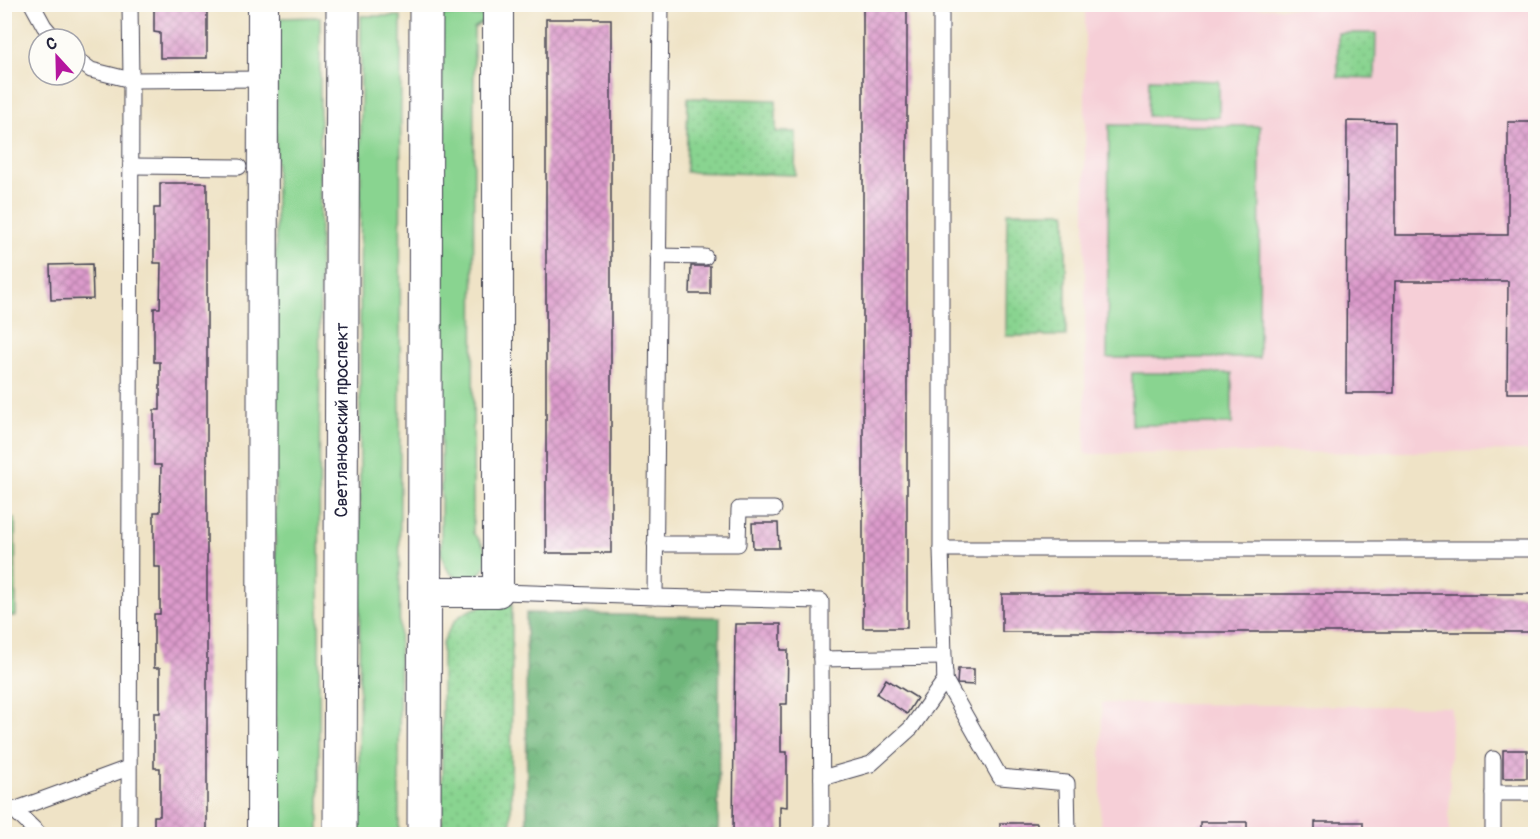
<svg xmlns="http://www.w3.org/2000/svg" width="1540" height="839" font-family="Pangolin,sans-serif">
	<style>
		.built { fill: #f6cfd7 }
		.grass { fill: #89d490; stroke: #567b66; stroke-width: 1.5 }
		.forest { fill: url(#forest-crowns); stroke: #486c5a; stroke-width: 1.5 }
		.park { fill: url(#park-dots); stroke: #567b66; stroke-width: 1.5 }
		.building { fill: url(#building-cross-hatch) }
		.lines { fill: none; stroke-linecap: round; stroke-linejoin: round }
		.lane-casing { stroke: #413f50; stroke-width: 17 }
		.street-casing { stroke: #413f50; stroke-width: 32 }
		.secondary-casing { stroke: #413f50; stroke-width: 35 }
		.lane { stroke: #fff; stroke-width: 15 }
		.street { stroke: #fff; stroke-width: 30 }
		.secondary { stroke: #fff; stroke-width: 33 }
		.labels { text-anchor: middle; stroke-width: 4.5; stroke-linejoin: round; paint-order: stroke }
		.street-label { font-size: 18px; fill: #22223b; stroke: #fdfcf7 }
	</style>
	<defs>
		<pattern id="forest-crowns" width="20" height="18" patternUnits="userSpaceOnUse" patternTransform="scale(1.5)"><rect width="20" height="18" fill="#6eb67a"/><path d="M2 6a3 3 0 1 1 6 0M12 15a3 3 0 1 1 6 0" fill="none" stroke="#5a9465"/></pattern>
		<pattern id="park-dots" width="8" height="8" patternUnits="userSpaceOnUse" patternTransform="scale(1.5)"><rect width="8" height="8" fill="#89d490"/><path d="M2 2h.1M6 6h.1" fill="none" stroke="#76b67d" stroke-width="1.8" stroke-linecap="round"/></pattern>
		<pattern id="building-cross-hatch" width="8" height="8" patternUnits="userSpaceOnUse" patternTransform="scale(1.5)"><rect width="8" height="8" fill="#dd9bcc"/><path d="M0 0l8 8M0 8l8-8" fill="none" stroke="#b37ea7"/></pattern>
	</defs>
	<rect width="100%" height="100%" fill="#fdfcf7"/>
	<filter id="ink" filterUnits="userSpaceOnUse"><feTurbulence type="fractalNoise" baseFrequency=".0167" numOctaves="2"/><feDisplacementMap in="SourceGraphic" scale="12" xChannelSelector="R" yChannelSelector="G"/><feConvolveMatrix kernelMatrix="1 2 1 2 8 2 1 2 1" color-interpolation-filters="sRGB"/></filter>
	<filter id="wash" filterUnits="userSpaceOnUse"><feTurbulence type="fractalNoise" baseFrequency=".008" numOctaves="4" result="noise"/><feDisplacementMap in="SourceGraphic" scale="24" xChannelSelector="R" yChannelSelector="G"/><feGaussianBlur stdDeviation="1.35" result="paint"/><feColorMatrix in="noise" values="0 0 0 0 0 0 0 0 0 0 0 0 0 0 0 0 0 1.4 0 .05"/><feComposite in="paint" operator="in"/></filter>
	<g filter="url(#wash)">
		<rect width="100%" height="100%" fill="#efe3c6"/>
		<g class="built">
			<polygon points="1535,5 1535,451 1085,454 1085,7 1239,8"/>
			<polygon points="1102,703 1451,707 1449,834 1100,834"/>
		</g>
		<g class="grass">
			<path d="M442,15L486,16L485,21L474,28L473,533C478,538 484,545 486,552C493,580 447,596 441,551Z"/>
			<polygon points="361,16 401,16 399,834 359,834"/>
			<polygon points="320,17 319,834 275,834 276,18"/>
			<polygon points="1149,79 1219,81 1219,117 1148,116"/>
			<polygon points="1109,125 1260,126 1259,358 1107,358"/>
			<polygon points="1132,373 1232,373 1232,424 1132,425"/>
		</g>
		<polygon class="forest" points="526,613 720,617 718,834 527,834"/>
		<g class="park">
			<polygon points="1338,33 1376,33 1375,78 1338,77"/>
			<polygon points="688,98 776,100 776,132 796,132 795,175 686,172"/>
			<polygon points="1007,212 1066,212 1066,336 1006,336"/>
			<polygon points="4,444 6,444 7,518 15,518 16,616 5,616"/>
			<path d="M494,603H512L511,834H442V645C453,615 464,610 494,603Z"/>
		</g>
		<g id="blocks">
			<g class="building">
				<polygon points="154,4 207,4 207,58 160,58 160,33 154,32"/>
				<rect x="863" y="5" width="44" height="623"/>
				<rect x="546" y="19" width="65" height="534"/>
				<polygon points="1347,121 1395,122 1395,235 1508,235 1508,122 1536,122 1536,393 1507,393 1508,281 1395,281 1394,393 1346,393"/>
				<polygon points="160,183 207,183 207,834 154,834 154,816 160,816 160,768 154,768 154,713 160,713 160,668 154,668 154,614 160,614 160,567 154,567 154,512 160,512 161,465 154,465 154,410 160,410 160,362 154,362 154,308 160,308 161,263 154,263 154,208 160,208"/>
				<polygon points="92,264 93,299 51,300 50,265"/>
				<polygon points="691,266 710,266 710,294 690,294"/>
				<polygon points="752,523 778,523 779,548 753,548"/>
				<rect x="1002" y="594" width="534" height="38"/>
				<polygon points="735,624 781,624 781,650 788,650 787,704 781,704 781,752 787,752 787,807 780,806 780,834 733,834"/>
				<polygon points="958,669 974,669 974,685 957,684"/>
				<polygon points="886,679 917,698 907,714 877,694"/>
				<rect x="1503" y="750" width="24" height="28"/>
				<rect x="1200" y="822" width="47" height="12"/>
				<rect x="1315" y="822" width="48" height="12"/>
				<rect x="1000" y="823" width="37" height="11"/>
			</g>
		</g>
	</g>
	<g filter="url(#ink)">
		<use href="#blocks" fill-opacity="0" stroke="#413f50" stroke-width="1.5"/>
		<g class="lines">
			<defs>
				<g id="lane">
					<polyline points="32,4 44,26 55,39"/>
					<polyline points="130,4 131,80 263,79"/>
					<polyline points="75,58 91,70 131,80 129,834"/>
					<polyline points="131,166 239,167"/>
					<polyline points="658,256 705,257"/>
					<polyline points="655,544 738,544 739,509 774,509"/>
					<polyline points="941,549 1536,549"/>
					<polyline points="498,592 655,597 661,4"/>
					<polyline points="655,597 821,601 821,659"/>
					<polyline points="944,657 945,680 1000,777 1067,783 1068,834"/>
					<polyline points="822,778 871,764 911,728 945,680 945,672"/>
					<polyline points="1493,793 1536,793"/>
					<polyline points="7,809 14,810 39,834"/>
					<polyline points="14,810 128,768"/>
					<polyline points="822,834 821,659 944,657 941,549 941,4"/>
					<polyline points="1493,834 1493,759"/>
				</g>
				<g id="street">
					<polyline points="424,592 498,592 498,4"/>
					<polyline points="262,834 263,4"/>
				</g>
				<g id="secondary">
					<path id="s1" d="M340,834L343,4"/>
					<polyline points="424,834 426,4"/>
				</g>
			</defs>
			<use href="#lane" class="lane-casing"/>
			<use href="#street" class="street-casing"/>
			<use href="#secondary" class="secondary-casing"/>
			<use href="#lane" class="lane"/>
			<use href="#street" class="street"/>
			<use href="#secondary" class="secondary"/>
		</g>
	</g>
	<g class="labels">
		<g class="street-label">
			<text dy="6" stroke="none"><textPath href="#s1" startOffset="414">Светлановский проспект</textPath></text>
		</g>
	</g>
	<rect width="1540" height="839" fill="none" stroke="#fdfcf7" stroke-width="24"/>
	<g transform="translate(57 57) rotate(338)"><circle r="28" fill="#fdfcf7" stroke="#a5a5ac" stroke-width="1.5"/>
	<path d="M0-4.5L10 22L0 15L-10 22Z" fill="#b5179e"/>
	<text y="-9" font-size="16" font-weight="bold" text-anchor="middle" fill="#22223b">С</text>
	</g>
</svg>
